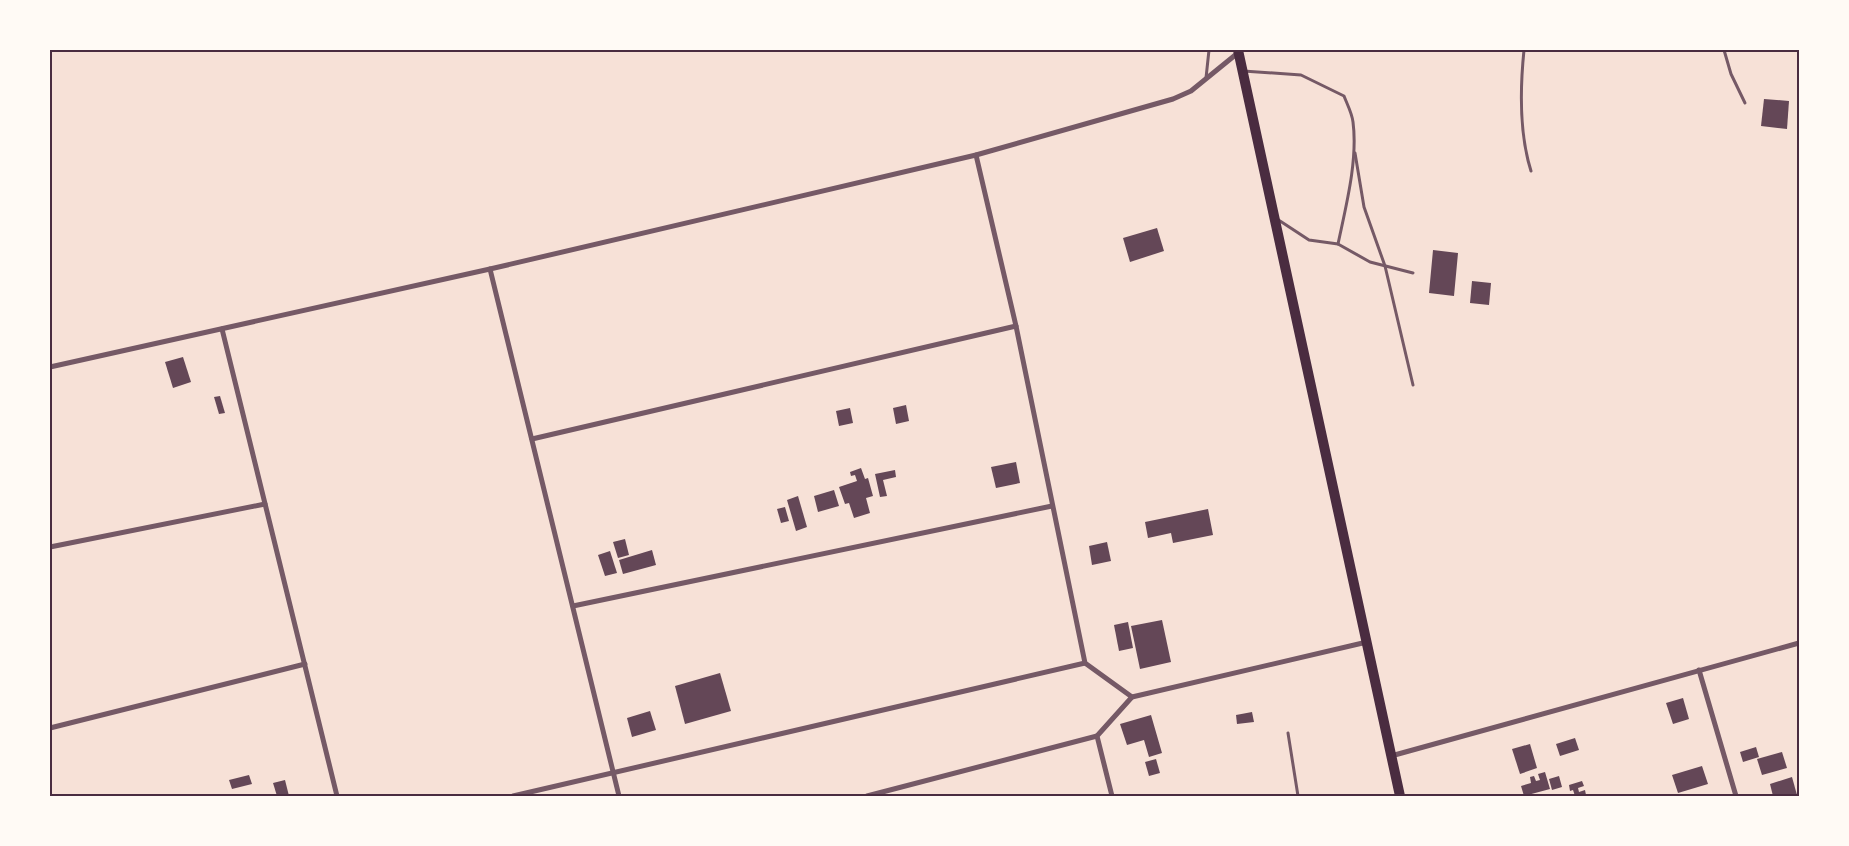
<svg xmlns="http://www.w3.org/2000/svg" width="1849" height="846" font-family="'Fira Sans',sans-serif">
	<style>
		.building { fill: #644757 }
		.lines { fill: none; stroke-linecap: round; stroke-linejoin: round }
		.service { stroke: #755966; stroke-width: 3 }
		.minor { stroke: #755966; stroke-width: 5 }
		.primary { stroke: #4a2c40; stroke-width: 10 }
		.neatline { fill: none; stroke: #4a2c40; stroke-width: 2 }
	</style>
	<rect width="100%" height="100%" fill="#f7e1d7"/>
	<g class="building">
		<polygon points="1764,99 1789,101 1787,129 1761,126"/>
		<polygon points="1157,228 1164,251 1130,262 1123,238"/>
		<polygon points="1433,250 1458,253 1454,296 1429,293"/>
		<polygon points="1472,281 1491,283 1489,305 1470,303"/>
		<polygon points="183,357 191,382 173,388 165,362"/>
		<polygon points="220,396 225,413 219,414 214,397"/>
		<polygon points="906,405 909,421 896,424 893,408"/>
		<polygon points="850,408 853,423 839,426 836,411"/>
		<polygon points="1016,462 1020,483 996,488 991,467"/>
		<polygon points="861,468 865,479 868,478 873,496 866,498 870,513 854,518 849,503 845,504 839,487 857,481 855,475 851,476 850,472"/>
		<polygon points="895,470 896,477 883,480 887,496 880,497 875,474"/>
		<polygon points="834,490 839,506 818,512 814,496"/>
		<polygon points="798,496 807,527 796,531 787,500"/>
		<polygon points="785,507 789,521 781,523 777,509"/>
		<polygon points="1208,509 1213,535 1173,543 1171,533 1148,538 1145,522"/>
		<polygon points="625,539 629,555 618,558 613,542"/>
		<polygon points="1107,542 1111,561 1092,565 1089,546"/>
		<polygon points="652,550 656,565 623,574 619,560"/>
		<polygon points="610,551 617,573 605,576 598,555"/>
		<polygon points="1162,620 1171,662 1140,669 1131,626"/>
		<polygon points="1128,622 1133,648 1119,651 1114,625"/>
		<polygon points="720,673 731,711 685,724 675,686"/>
		<polygon points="1683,698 1689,719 1673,724 1666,703"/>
		<polygon points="650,711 656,730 632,737 627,718"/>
		<polygon points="1252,712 1254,722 1237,724 1236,715"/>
		<polygon points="1151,715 1162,753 1149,757 1144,740 1127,745 1120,724"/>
		<polygon points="1575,738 1579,750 1560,756 1556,744"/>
		<polygon points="1530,744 1537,768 1520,774 1512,749"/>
		<polygon points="1756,747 1759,757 1743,762 1740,752"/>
		<polygon points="1782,752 1787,768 1762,775 1757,759"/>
		<polygon points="1156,759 1160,773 1149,776 1145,762"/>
		<polygon points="1702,766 1708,784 1678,793 1672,775"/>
		<polygon points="1545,772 1550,789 1524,796 1521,786 1531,783 1530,777 1534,776 1536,781 1540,780 1538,774"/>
		<polygon points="249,775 252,784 232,789 229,780"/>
		<polygon points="1559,776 1562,787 1552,790 1549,779"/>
		<polygon points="1792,777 1797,795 1773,796 1770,784"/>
		<polygon points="285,780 289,796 277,796 273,783"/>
		<polygon points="1582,781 1584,786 1578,788 1579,792 1585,790 1586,795 1575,796 1573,790 1570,791 1569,785"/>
	</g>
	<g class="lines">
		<g class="service">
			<path d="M1524,50C1520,89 1519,133 1531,171"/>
			<polyline points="1724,50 1731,74 1745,103"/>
			<path d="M1243,71L1301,75L1344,96C1347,104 1352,113 1353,122C1358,160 1346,206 1338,244"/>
			<polyline points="1206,78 1209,50"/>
			<polyline points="1355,153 1364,207 1385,266 1413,385"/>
			<polyline points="1277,219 1309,240 1338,244 1370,262 1413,273"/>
			<polyline points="1288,733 1298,796"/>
		</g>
		<g class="minor">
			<polyline points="976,155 1016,326 1085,663 1132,697"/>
			<polyline points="490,269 619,796"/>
			<polyline points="222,329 337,796"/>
			<polyline points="50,367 490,269 976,155 1173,99 1191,91 1239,52"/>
			<polyline points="532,439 1016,326"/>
			<polyline points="50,547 265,504"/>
			<polyline points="573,606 1052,506"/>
			<polyline points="1699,670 1736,796"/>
			<polyline points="50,728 305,664"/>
			<polyline points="1391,756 1799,643"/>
			<polyline points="513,796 1085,663"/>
			<polyline points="867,796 1097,736"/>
			<polyline points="1112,796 1097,736 1132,697 1367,642"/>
		</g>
		<polyline class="primary" points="1238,50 1400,796"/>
	</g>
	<rect width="1849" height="846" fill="none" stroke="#fffaf5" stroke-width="102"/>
	<rect x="51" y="51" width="1747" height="744" class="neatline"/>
</svg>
